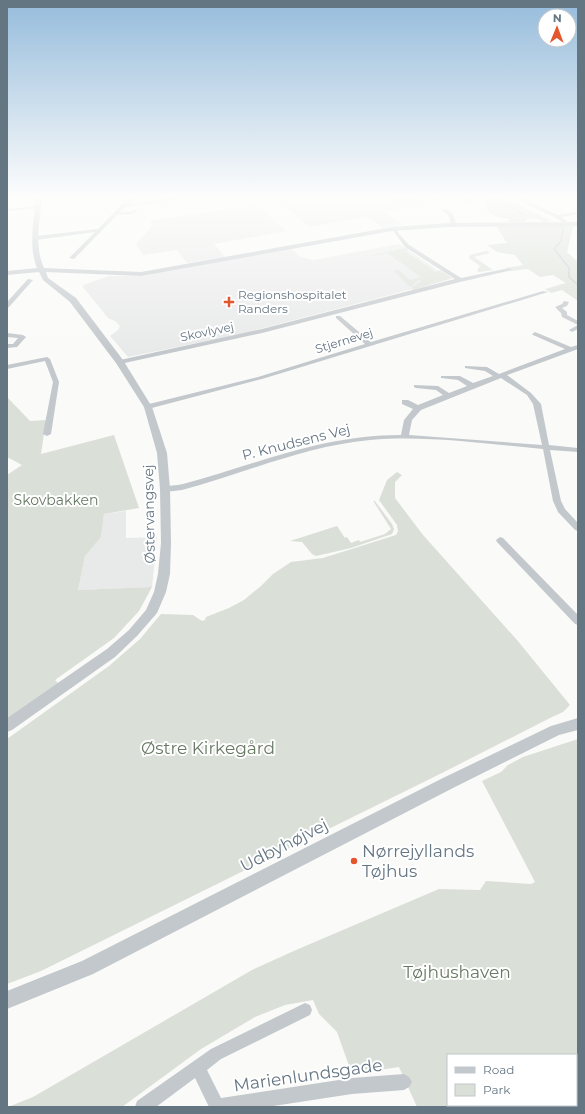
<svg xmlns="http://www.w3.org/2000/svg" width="585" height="1114" font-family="Montserrat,sans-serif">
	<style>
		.built { fill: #e8e9e9 }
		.green { fill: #dadfd7; fill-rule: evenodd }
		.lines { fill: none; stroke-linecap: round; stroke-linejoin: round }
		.stream { stroke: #bbc7cb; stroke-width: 1.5 }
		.minor { fill: #c3c8cc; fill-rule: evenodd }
		.tertiary { fill: #c3c8cc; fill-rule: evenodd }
		.poi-dot { fill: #e4572e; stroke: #fff; stroke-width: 1.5 }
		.labels { text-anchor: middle; stroke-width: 4; stroke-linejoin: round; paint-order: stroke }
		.far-poi-label { font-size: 12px; fill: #657683; stroke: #fff; text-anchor: start }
		.far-street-label { font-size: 12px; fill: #657683; stroke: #fff }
		.street-label { font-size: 14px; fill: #657683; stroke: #fff }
		.park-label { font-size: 14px; fill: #687a64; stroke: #fff }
		.near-park-label { font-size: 17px; fill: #687a64; stroke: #fff }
		.near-street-label { font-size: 17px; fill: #657683; stroke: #fff }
		.near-poi-label { font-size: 17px; fill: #657683; stroke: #fff; text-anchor: start }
	</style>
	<rect width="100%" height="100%" fill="#fafaf8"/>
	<g class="built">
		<polygon points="312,196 456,196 385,212 403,225 383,228 368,217 309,227 279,201"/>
		<polygon points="256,205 286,231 214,244 225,257 187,263 177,250 143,255 136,244 153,225 149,221"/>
		<polygon points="399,244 451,279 241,334 128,357 110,336 118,330 120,326 115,321 108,318 83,287 83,285 109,276 140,276 291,249 301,257 314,260"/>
		<polygon points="126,511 126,538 157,537 152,587 78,590 85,556 101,537 104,514"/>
	</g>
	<g class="green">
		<polygon points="387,196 469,196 474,202 471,205 456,196 434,201 427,197 398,203"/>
		<path d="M483,196H499L552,221L543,222L538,219L529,218L524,222H508L510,219C490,216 488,216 483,196Z"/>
		<polygon points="496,226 573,226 567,252 578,262 578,301 562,290 551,293 545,289 566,283 553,275 540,277 528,269 511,271 506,268 523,265 515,255 497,252 487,245 507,243"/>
		<polygon points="406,248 408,249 406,252 436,272 433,274 440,270 452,278 413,290 411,288 424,279 417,281 410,287 394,271 398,270 410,280 421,277 387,253 360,258"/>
		<polygon points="487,251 490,253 474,257 493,270 479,272 477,271 480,266 469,258 470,255"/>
		<polygon points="7,397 30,421 46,420 41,454 114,435 139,508 104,514 101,537 85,556 78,590 152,587 139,611 114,638 55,680 58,683 7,718 7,475 22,465 7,457"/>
		<polygon points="397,472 402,475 395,482 395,498 423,535 517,640 570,705 563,712 550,718 442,773 41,971 7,984 7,739 109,666 140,639 161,614 193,615 202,621 205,620 206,617 229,608 244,600 261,586 273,574 291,562 323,558 396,535 398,531 397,525 379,500 387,480"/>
		<polygon points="374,500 392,524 394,529 392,534 351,548 316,556 312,554 302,542 290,541 337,526 345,538 347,537 351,543 359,540 360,542 385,534 391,529 374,502"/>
		<path d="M578,739V1107H417L399,1067L352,1074L337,1032L319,1014L313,1000L285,1005L255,1017L201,1049L122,1107H8L33,1097L252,970L296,950L439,889L480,890L486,881L531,884L535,882L482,781L501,772L508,765L523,757ZM448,1055H576V1105H448Z"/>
	</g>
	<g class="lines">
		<g class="stream">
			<polyline points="492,196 499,202 522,214"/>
			<polyline points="561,238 563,231 562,227"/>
			<polyline points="562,240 554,249 569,268 569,277 578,285"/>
		</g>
		<g class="minor">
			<polygon points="130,196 135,196 128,204 187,196 200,196 125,207 120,212 130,212 135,210 137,211 131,214 117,215 74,259 69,258 95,232 36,240 33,238 36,236 98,229"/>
			<polygon points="511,196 517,196 558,215 578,212 578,214 562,217 569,224 565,225 560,220"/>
			<polygon points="41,206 41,208 39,208 7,211 7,209"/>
			<path d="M443,209C452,209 456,219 456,226H452L448,215L443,211Z"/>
			<polygon points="394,228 409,245 461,278 509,268 512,270 460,282 262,333 120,364 117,362 120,360 262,329 455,279 405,247 392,229"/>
			<polygon points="28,279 33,280 9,307 7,308 7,302"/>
			<polygon points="543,291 548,292 262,379 148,409 144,407 145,405 258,377 365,344 336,318 336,316 340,316 371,342"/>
			<polygon points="564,301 569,302 567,306 562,308 567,312 567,315 578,321 578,325 562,317 561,313 555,307 562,304"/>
			<polygon points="578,325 578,329 572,332 569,330"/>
			<path d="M535,332L571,347L578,345V349L507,375L531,393L541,404L549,445L578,448V452L550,450L561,501L565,509L578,523V531L575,530L558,512L553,501L543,449C486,444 427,435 370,440C305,446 245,473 182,490L165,492L161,489L162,487C169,485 176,486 183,484C258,464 321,435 401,435L404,420L413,409L402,404V400H408L418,405L443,395L436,390L416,388L414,387V385L438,386L449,393L467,386L458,380L441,378V376H460L473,383L493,376L485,371L465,368V366L487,367L499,374L565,349L533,335L532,334ZM501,378L527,395L533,404L542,445L409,435L412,420L421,410Z"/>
			<polygon points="7,333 23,335 26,337 17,347 7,348 7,344 13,344 18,338 7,337"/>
			<polygon points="47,357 50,359 59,382 51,434 47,436 43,434 53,382 45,361 7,369 7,365"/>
			<polygon points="500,537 503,538 578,615 578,625 575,624 497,542 496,540"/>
			<polygon points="305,1003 310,1005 312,1010 310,1015 221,1059 207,1070 221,1098 352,1078 404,1074 409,1077 412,1082 409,1087 404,1090 352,1094 267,1107 209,1107 195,1078 156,1107 135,1107 137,1101 211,1049"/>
		</g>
		<g class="tertiary">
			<path d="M36,196H42C40,220 34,246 44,268L141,272L392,227L450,223L578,222V226L450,227L392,231L141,276L46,272L48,278L76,298L123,360L152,407L167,453L170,489L171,543L170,574L166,592L157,613L137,636L115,657L12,730L7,732V718L107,649L129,630L146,610L154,592L158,574L161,543L160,489L157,453L144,407L116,363L70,302L43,280L39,272L7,275V271L37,268C28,246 34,220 36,196Z"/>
			<polygon points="578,718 578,730 559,735 453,788 93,974 7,1009 7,991 82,961 443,778 551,726"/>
		</g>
	</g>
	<linearGradient id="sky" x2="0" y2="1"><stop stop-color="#96bcdc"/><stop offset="0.56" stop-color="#fdfdfc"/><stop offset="1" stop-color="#fdfdfc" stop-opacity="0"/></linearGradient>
	<rect width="585" height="352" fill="url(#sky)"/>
	<g class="poi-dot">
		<path d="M227 296h4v4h4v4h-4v4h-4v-4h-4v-4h4z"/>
		<circle cx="354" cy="861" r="4"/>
	</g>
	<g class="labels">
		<g class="far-poi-label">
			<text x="238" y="299">Regionshospitalet<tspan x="238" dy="14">Randers</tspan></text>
		</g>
		<g class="far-street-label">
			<text transform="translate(207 332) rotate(-12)" y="4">Skovlyvej</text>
			<text transform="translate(344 341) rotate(-17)" y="4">Stjernevej</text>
		</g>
		<g class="street-label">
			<text transform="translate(296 442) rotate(-14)" y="5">P. Knudsens Vej</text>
			<text transform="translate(149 514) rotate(-91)" y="5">Østervangsvej</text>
		</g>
		<g class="park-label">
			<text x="56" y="505">Skovbakken</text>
		</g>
		<g class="near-park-label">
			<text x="208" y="754">Østre Kirkegård</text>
			<text x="457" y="978">Tøjhushaven</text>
		</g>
		<g class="near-street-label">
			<text transform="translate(284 845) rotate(-27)" y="6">Udbyhøjvej</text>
			<text transform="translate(308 1075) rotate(-8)" y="6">Marienlundsgade</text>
		</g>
		<g class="near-poi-label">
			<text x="362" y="857">Nørrejyllands<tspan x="362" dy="20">Tøjhus</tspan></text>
		</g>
	</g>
	<rect width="585" height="1114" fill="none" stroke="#657683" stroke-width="16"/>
	<rect x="447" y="1054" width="130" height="52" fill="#ffffff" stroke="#c1c8cd"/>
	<rect x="455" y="1067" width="20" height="6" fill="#c3c8cc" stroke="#c1c8cd"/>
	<text x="483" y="1074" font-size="12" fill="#657683">Road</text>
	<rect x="455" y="1084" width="20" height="12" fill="#dadfd7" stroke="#c1c8cd"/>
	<text x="483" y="1094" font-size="12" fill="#657683">Park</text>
	<g transform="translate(557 28) rotate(1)"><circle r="19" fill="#ffffff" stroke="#c1c8cd"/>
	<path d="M0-3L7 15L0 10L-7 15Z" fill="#e4572e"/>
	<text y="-6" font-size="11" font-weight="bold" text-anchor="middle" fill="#657683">N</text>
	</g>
</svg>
